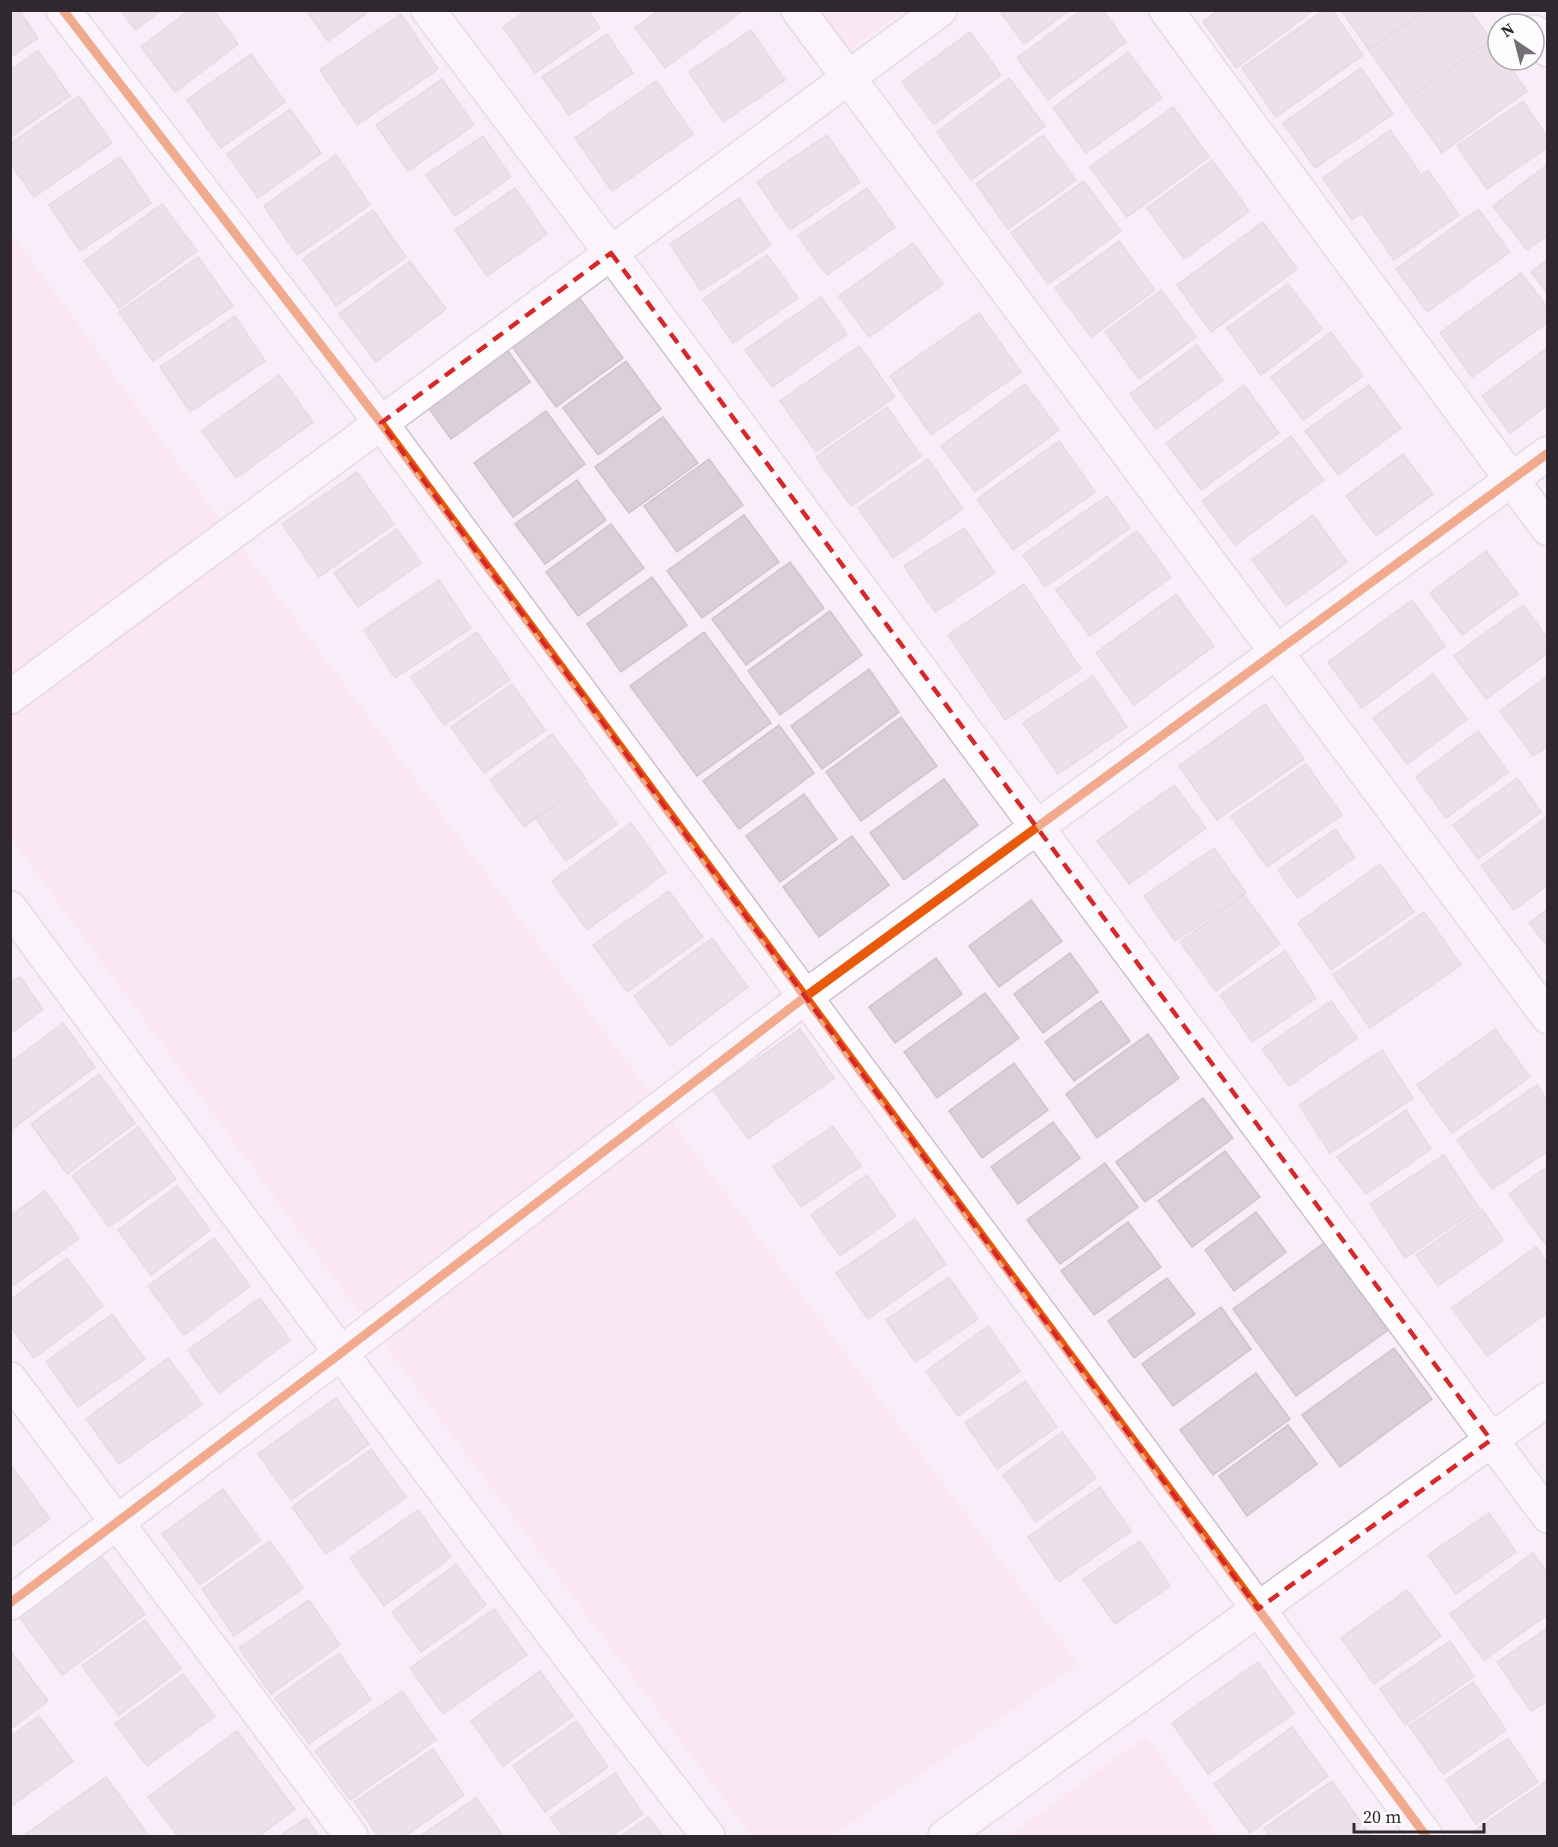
<svg xmlns="http://www.w3.org/2000/svg" width="1558" height="1847" font-family="'Source Serif 4',serif">
	<style>
		.green { fill: #fae1ea }
		.building { fill: #dbd0d9; stroke: #cfc4cd; stroke-width: 1.5 }
		.lines { fill: none; stroke-linecap: round; stroke-linejoin: round }
		.minor-casing { stroke: #cbc2cb; stroke-width: 36 }
		.tertiary-casing { stroke: #cbc2cb; stroke-width: 36 }
		.minor { stroke: #fefcfe; stroke-width: 33 }
		.tertiary { stroke: #fefcfe; stroke-width: 33 }
		.cycleway-casing { stroke: #fdfdfd; stroke-width: 13 }
		.cycleway { stroke: #e8590c; stroke-width: 9 }
		.marked { fill: none; stroke: #d62828; stroke-width: 4.5; stroke-dasharray: 12 8; stroke-linejoin: round }
	</style>
	<rect width="100%" height="100%" fill="#f9edfa"/>
	<g class="green">
		<polygon points="819,11 904,11 848,50"/>
		<polygon points="10,232 80,327 148,423 1078,1664 832,1836 752,1836 290,1218 11,838"/>
		<polygon points="1146,1736 1219,1836 1009,1836"/>
	</g>
	<g class="building">
		<polygon points="10,10 19,10 38,38 10,57"/>
		<polygon points="121,10 162,10 135,30"/>
		<polygon points="190,10 213,10 238,44 175,92 141,47"/>
		<polygon points="306,10 371,10 328,41"/>
		<polygon points="527,10 588,10 600,28 535,73 503,27"/>
		<polygon points="659,10 743,10 665,68 635,28"/>
		<polygon points="999,10 1070,10 1024,44"/>
		<polygon points="1082,10 1103,10 1126,42 1048,100 1017,58"/>
		<polygon points="1218,10 1314,10 1236,68 1203,22"/>
		<polygon points="1324,10 1332,10 1363,55 1276,117 1242,68"/>
		<polygon points="1341,10 1425,10 1369,50"/>
		<polygon points="1425,10 1470,10 1491,40 1405,101 1369,50"/>
		<polygon points="401,14 438,69 357,125 320,70"/>
		<polygon points="751,30 785,80 723,122 689,72"/>
		<polygon points="970,32 1001,75 934,124 902,82"/>
		<polygon points="607,34 633,73 569,115 542,77"/>
		<polygon points="1491,40 1498,50 1498,60 1505,60 1527,91 1442,153 1405,101"/>
		<polygon points="38,51 70,96 10,137 10,70"/>
		<polygon points="1128,52 1162,98 1086,153 1053,108"/>
		<polygon points="251,54 285,102 221,148 187,100"/>
		<polygon points="1361,68 1393,114 1315,168 1283,123"/>
		<polygon points="1009,78 1045,126 971,180 937,132"/>
		<polygon points="442,79 474,125 408,171 376,125"/>
		<polygon points="656,81 693,134 612,191 575,138"/>
		<polygon points="79,96 112,143 34,197 10,163 10,144"/>
		<polygon points="1523,101 1548,138 1548,147 1487,189 1457,146"/>
		<polygon points="1173,107 1209,157 1127,217 1090,167"/>
		<polygon points="290,109 321,153 258,198 227,154"/>
		<polygon points="1390,130 1420,173 1352,220 1323,178"/>
		<polygon points="827,135 860,182 790,230 757,182"/>
		<polygon points="1043,135 1076,180 1008,229 976,184"/>
		<polygon points="483,136 511,177 455,216 426,175"/>
		<polygon points="336,155 370,205 297,255 264,206"/>
		<polygon points="120,157 151,203 80,251 49,205"/>
		<polygon points="1212,160 1249,211 1184,259 1147,208"/>
		<polygon points="1548,164 1548,235 1527,250 1493,206"/>
		<polygon points="1428,170 1459,215 1394,260 1363,215"/>
		<polygon points="1084,181 1121,231 1048,284 1011,233"/>
		<polygon points="515,188 547,234 487,276 455,230"/>
		<polygon points="867,188 895,227 827,275 798,236"/>
		<polygon points="739,198 771,245 701,291 670,244"/>
		<polygon points="162,204 197,251 119,308 84,261"/>
		<polygon points="1478,209 1510,252 1427,312 1396,269"/>
		<polygon points="373,210 406,257 336,306 303,259"/>
		<polygon points="1263,222 1297,269 1211,332 1177,285"/>
		<polygon points="1119,241 1155,290 1091,337 1055,288"/>
		<polygon points="913,243 943,284 869,337 839,296"/>
		<polygon points="767,255 798,298 733,343 703,299"/>
		<polygon points="198,257 233,306 153,361 119,312"/>
		<polygon points="1548,259 1548,294 1531,272"/>
		<polygon points="410,261 446,309 376,362 339,314"/>
		<polygon points="1521,273 1548,308 1548,322 1472,377 1440,333"/>
		<polygon points="1288,284 1322,329 1261,375 1227,328"/>
		<polygon points="1161,290 1196,337 1139,379 1105,332"/>
		<polygon points="578,296 623,358 556,407 511,345"/>
		<polygon points="821,297 847,334 772,387 745,350"/>
		<polygon points="979,313 1021,372 931,435 890,376"/>
		<polygon points="235,316 265,361 190,412 160,367"/>
		<polygon points="1331,332 1363,376 1303,420 1271,377"/>
		<polygon points="501,341 530,382 451,439 422,399"/>
		<polygon points="1197,345 1223,380 1156,429 1130,394"/>
		<polygon points="859,346 895,397 816,452 780,401"/>
		<polygon points="1548,347 1548,405 1510,433 1482,396"/>
		<polygon points="626,361 661,409 598,455 563,408"/>
		<polygon points="279,375 313,422 236,478 202,431"/>
		<polygon points="1025,384 1059,430 975,492 941,446"/>
		<polygon points="1244,385 1279,433 1201,490 1166,443"/>
		<polygon points="1369,385 1401,428 1338,475 1305,431"/>
		<polygon points="887,407 921,456 851,506 816,457"/>
		<polygon points="546,411 585,464 513,517 474,463"/>
		<polygon points="663,417 698,463 629,513 595,467"/>
		<polygon points="1291,436 1324,480 1235,545 1202,501"/>
		<polygon points="1059,441 1095,492 1013,550 977,499"/>
		<polygon points="1403,454 1433,494 1376,536 1346,496"/>
		<polygon points="709,459 743,505 677,552 644,506"/>
		<polygon points="928,459 963,509 893,558 858,508"/>
		<polygon points="357,472 394,524 319,577 282,524"/>
		<polygon points="577,480 606,520 545,564 515,524"/>
		<polygon points="1107,496 1130,528 1045,587 1023,555"/>
		<polygon points="744,515 779,562 702,618 667,571"/>
		<polygon points="1313,515 1347,562 1286,606 1252,560"/>
		<polygon points="611,524 644,568 578,616 546,572"/>
		<polygon points="964,528 995,573 935,612 904,566"/>
		<polygon points="397,529 421,563 358,607 334,573"/>
		<polygon points="1137,531 1171,577 1090,636 1056,590"/>
		<polygon points="1486,551 1518,594 1462,635 1430,593"/>
		<polygon points="790,562 824,608 746,665 712,619"/>
		<polygon points="652,577 687,625 621,672 587,624"/>
		<polygon points="439,580 471,628 395,678 364,630"/>
		<polygon points="1024,584 1081,669 1005,720 948,635"/>
		<polygon points="1176,594 1214,646 1134,705 1096,653"/>
		<polygon points="1412,600 1445,646 1362,708 1328,662"/>
		<polygon points="1523,605 1548,639 1548,653 1486,699 1454,656"/>
		<polygon points="830,611 862,655 780,715 748,671"/>
		<polygon points="477,632 510,680 444,725 411,677"/>
		<polygon points="704,632 771,723 697,776 630,686"/>
		<polygon points="869,669 899,712 822,769 791,726"/>
		<polygon points="1433,674 1467,719 1407,764 1373,718"/>
		<polygon points="1093,676 1127,727 1058,774 1023,723"/>
		<polygon points="1548,676 1548,746 1533,756 1500,711"/>
		<polygon points="512,684 545,730 484,773 451,727"/>
		<polygon points="1265,704 1304,759 1217,820 1179,766"/>
		<polygon points="901,717 937,766 861,821 826,772"/>
		<polygon points="779,725 814,773 739,829 703,781"/>
		<polygon points="1478,731 1508,772 1446,818 1416,777"/>
		<polygon points="552,734 586,779 524,827 490,780"/>
		<polygon points="1306,764 1342,815 1267,867 1231,816"/>
		<polygon points="1517,778 1541,812 1478,859 1453,825"/>
		<polygon points="944,779 978,825 904,880 870,833"/>
		<polygon points="586,782 617,824 566,861 536,819"/>
		<polygon points="1174,785 1206,828 1129,884 1097,841"/>
		<polygon points="804,794 837,839 780,882 746,836"/>
		<polygon points="1548,816 1548,885 1514,910 1481,866"/>
		<polygon points="631,823 666,872 587,930 552,881"/>
		<polygon points="1335,829 1355,857 1297,898 1278,870"/>
		<polygon points="852,836 889,885 819,937 783,887"/>
		<polygon points="1214,848 1246,893 1175,941 1144,896"/>
		<polygon points="1380,864 1414,912 1331,970 1298,923"/>
		<polygon points="669,891 703,937 627,992 593,945"/>
		<polygon points="1244,895 1280,944 1216,991 1180,942"/>
		<polygon points="1031,900 1062,941 999,987 969,946"/>
		<polygon points="1548,909 1548,947 1529,923"/>
		<polygon points="1424,912 1461,965 1370,1028 1333,975"/>
		<polygon points="712,938 748,987 670,1046 634,996"/>
		<polygon points="1285,951 1316,998 1252,1042 1220,995"/>
		<polygon points="1070,953 1098,992 1043,1033 1014,994"/>
		<polygon points="936,958 962,994 895,1043 869,1007"/>
		<polygon points="20,977 43,1009 10,1034 10,983"/>
		<polygon points="985,993 1019,1038 937,1098 904,1052"/>
		<polygon points="1101,1001 1130,1041 1074,1081 1045,1042"/>
		<polygon points="1331,1001 1357,1038 1289,1086 1262,1049"/>
		<polygon points="63,1023 95,1067 11,1130 10,1063"/>
		<polygon points="800,1029 834,1078 748,1139 713,1090"/>
		<polygon points="1495,1029 1530,1077 1452,1133 1417,1085"/>
		<polygon points="1148,1034 1179,1078 1097,1138 1066,1094"/>
		<polygon points="1382,1050 1413,1098 1330,1153 1299,1105"/>
		<polygon points="1014,1063 1048,1110 982,1158 949,1111"/>
		<polygon points="99,1074 135,1123 67,1174 31,1124"/>
		<polygon points="1537,1085 1548,1101 1548,1151 1492,1189 1457,1140"/>
		<polygon points="1203,1098 1233,1138 1145,1202 1116,1162"/>
		<polygon points="1406,1110 1431,1149 1366,1194 1337,1157"/>
		<polygon points="1053,1122 1080,1158 1018,1204 991,1167"/>
		<polygon points="833,1126 861,1166 801,1207 773,1167"/>
		<polygon points="138,1127 176,1179 109,1227 72,1176"/>
		<polygon points="1225,1151 1260,1197 1192,1247 1158,1201"/>
		<polygon points="1444,1155 1479,1208 1405,1258 1370,1204"/>
		<polygon points="1105,1163 1138,1207 1060,1264 1027,1220"/>
		<polygon points="1548,1166 1548,1248 1509,1194"/>
		<polygon points="867,1175 896,1216 840,1256 811,1215"/>
		<polygon points="177,1186 210,1230 151,1275 118,1230"/>
		<polygon points="45,1191 79,1238 10,1288 10,1216"/>
		<polygon points="1482,1209 1503,1240 1438,1286 1416,1255"/>
		<polygon points="1256,1212 1286,1252 1234,1291 1205,1250"/>
		<polygon points="915,1219 946,1264 868,1319 836,1273"/>
		<polygon points="1128,1222 1161,1267 1094,1315 1061,1271"/>
		<polygon points="214,1238 250,1286 184,1335 148,1286"/>
		<polygon points="1324,1243 1388,1330 1296,1396 1233,1309"/>
		<polygon points="1536,1247 1548,1264 1548,1312 1487,1356 1452,1308"/>
		<polygon points="67,1258 103,1306 34,1358 10,1326 10,1300"/>
		<polygon points="949,1277 978,1319 915,1362 886,1320"/>
		<polygon points="1167,1278 1195,1314 1134,1358 1108,1321"/>
		<polygon points="260,1298 290,1340 219,1393 188,1350"/>
		<polygon points="1221,1307 1251,1349 1173,1406 1142,1364"/>
		<polygon points="112,1314 145,1359 78,1407 46,1362"/>
		<polygon points="988,1326 1020,1371 958,1416 926,1371"/>
		<polygon points="1394,1348 1432,1399 1340,1467 1302,1415"/>
		<polygon points="168,1358 202,1404 119,1464 86,1419"/>
		<polygon points="1256,1373 1290,1419 1213,1475 1180,1430"/>
		<polygon points="1025,1381 1057,1427 997,1469 965,1423"/>
		<polygon points="336,1398 369,1444 291,1500 258,1454"/>
		<polygon points="1288,1425 1317,1464 1247,1516 1219,1476"/>
		<polygon points="1062,1432 1096,1478 1036,1522 1003,1475"/>
		<polygon points="371,1449 406,1497 326,1554 292,1507"/>
		<polygon points="12,1467 50,1519 10,1548 10,1468"/>
		<polygon points="1100,1487 1131,1531 1059,1582 1028,1537"/>
		<polygon points="223,1489 260,1540 200,1585 162,1534"/>
		<polygon points="418,1510 451,1557 384,1606 350,1558"/>
		<polygon points="1489,1513 1516,1552 1456,1594 1428,1555"/>
		<polygon points="270,1541 303,1588 234,1636 202,1589"/>
		<polygon points="1140,1541 1170,1586 1115,1624 1083,1579"/>
		<polygon points="1533,1553 1548,1573 1548,1614 1484,1660 1450,1614"/>
		<polygon points="100,1554 145,1614 62,1675 18,1615"/>
		<polygon points="456,1564 486,1605 421,1652 392,1612"/>
		<polygon points="1407,1590 1441,1636 1374,1684 1341,1638"/>
		<polygon points="309,1600 340,1645 271,1694 239,1648"/>
		<polygon points="494,1609 527,1655 443,1714 410,1668"/>
		<polygon points="145,1620 181,1669 119,1715 82,1666"/>
		<polygon points="1548,1628 1548,1701 1531,1711 1497,1662"/>
		<polygon points="1450,1641 1474,1676 1405,1725 1380,1689"/>
		<polygon points="10,1650 48,1701 10,1729"/>
		<polygon points="339,1653 371,1700 309,1744 275,1698"/>
		<polygon points="1258,1662 1294,1713 1208,1774 1172,1723"/>
		<polygon points="540,1671 573,1716 503,1766 471,1721"/>
		<polygon points="183,1674 215,1716 147,1766 115,1724"/>
		<polygon points="1473,1682 1506,1730 1443,1774 1409,1726"/>
		<polygon points="402,1691 436,1740 350,1800 315,1751"/>
		<polygon points="39,1716 73,1761 10,1807 10,1737"/>
		<polygon points="576,1721 608,1767 545,1812 513,1766"/>
		<polygon points="1292,1727 1328,1776 1250,1833 1214,1784"/>
		<polygon points="237,1731 295,1809 259,1836 178,1836 148,1797"/>
		<polygon points="1508,1738 1538,1782 1476,1824 1446,1780"/>
		<polygon points="433,1749 464,1795 405,1836 378,1836 354,1802"/>
		<polygon points="615,1773 643,1814 611,1836 563,1836 550,1818"/>
		<polygon points="106,1777 149,1836 23,1836"/>
		<polygon points="1548,1780 1548,1836 1476,1836 1473,1832"/>
		<polygon points="1332,1781 1370,1835 1367,1836 1270,1836 1264,1828"/>
		<polygon points="476,1798 503,1836 420,1836"/>
		<polygon points="648,1817 663,1836 621,1836"/>
		<polygon points="306,1818 319,1836 280,1836"/>
	</g>
	<g class="lines">
		<defs>
			<g id="minor">
				<polyline points="63,10 381,423 1426,1836"/>
				<polyline points="428,10 611,253 1548,1516"/>
				<polyline points="798,10 1548,1017"/>
				<polyline points="1166,10 1548,529"/>
				<polyline points="1534,32 1548,50"/>
				<polyline points="10,697 940,10"/>
				<polyline points="10,1379 351,1836"/>
				<polyline points="10,1603 341,1353 805,997 1548,453"/>
			</g>
			<g id="tertiary">
				<path d="M10,908C241,1219 471,1531 708,1836"/>
				<polyline points="945,1836 1548,1399"/>
			</g>
		</defs>
		<use href="#minor" class="minor-casing"/>
		<use href="#tertiary" class="tertiary-casing"/>
		<use href="#minor" class="minor"/>
		<use href="#tertiary" class="tertiary"/>
		<defs>
			<g id="cycleway">
				<polyline points="63,10 381,423 1426,1836"/>
				<polyline points="10,1603 341,1353 805,997 1548,453"/>
			</g>
		</defs>
		<use href="#cycleway" class="cycleway-casing"/>
		<use href="#cycleway" class="cycleway"/>
	</g>
	<path d="M0 0H1558V1847H0ZM611,253L1491,1440L1258,1609L381,423Z" fill="#f9edfa" fill-opacity=".55" fill-rule="evenodd"/>
	<path class="marked" d="M611,253L1491,1440L1258,1609L381,423Z"/>
	<rect width="1558" height="1847" fill="none" stroke="#302830" stroke-width="24"/>
	<g transform="translate(1516 42) rotate(325)"><circle r="28" fill="#fdfdfd" stroke="#aba8ab" stroke-width="1.5"/>
	<path d="M0-4.5L10 22L0 15L-10 22Z" fill="#766d77"/>
	<text y="-9" font-size="16" font-weight="bold" text-anchor="middle" fill="#302830">N</text>
	</g>
	<path d="M1354 1823v9h130v-9" fill="none" stroke="#302830" stroke-width="3"/>
	<text x="1363" y="1823" font-size="18" fill="#302830" stroke="#fdfdfd" stroke-width="4.5" paint-order="stroke">20 m</text>
</svg>
